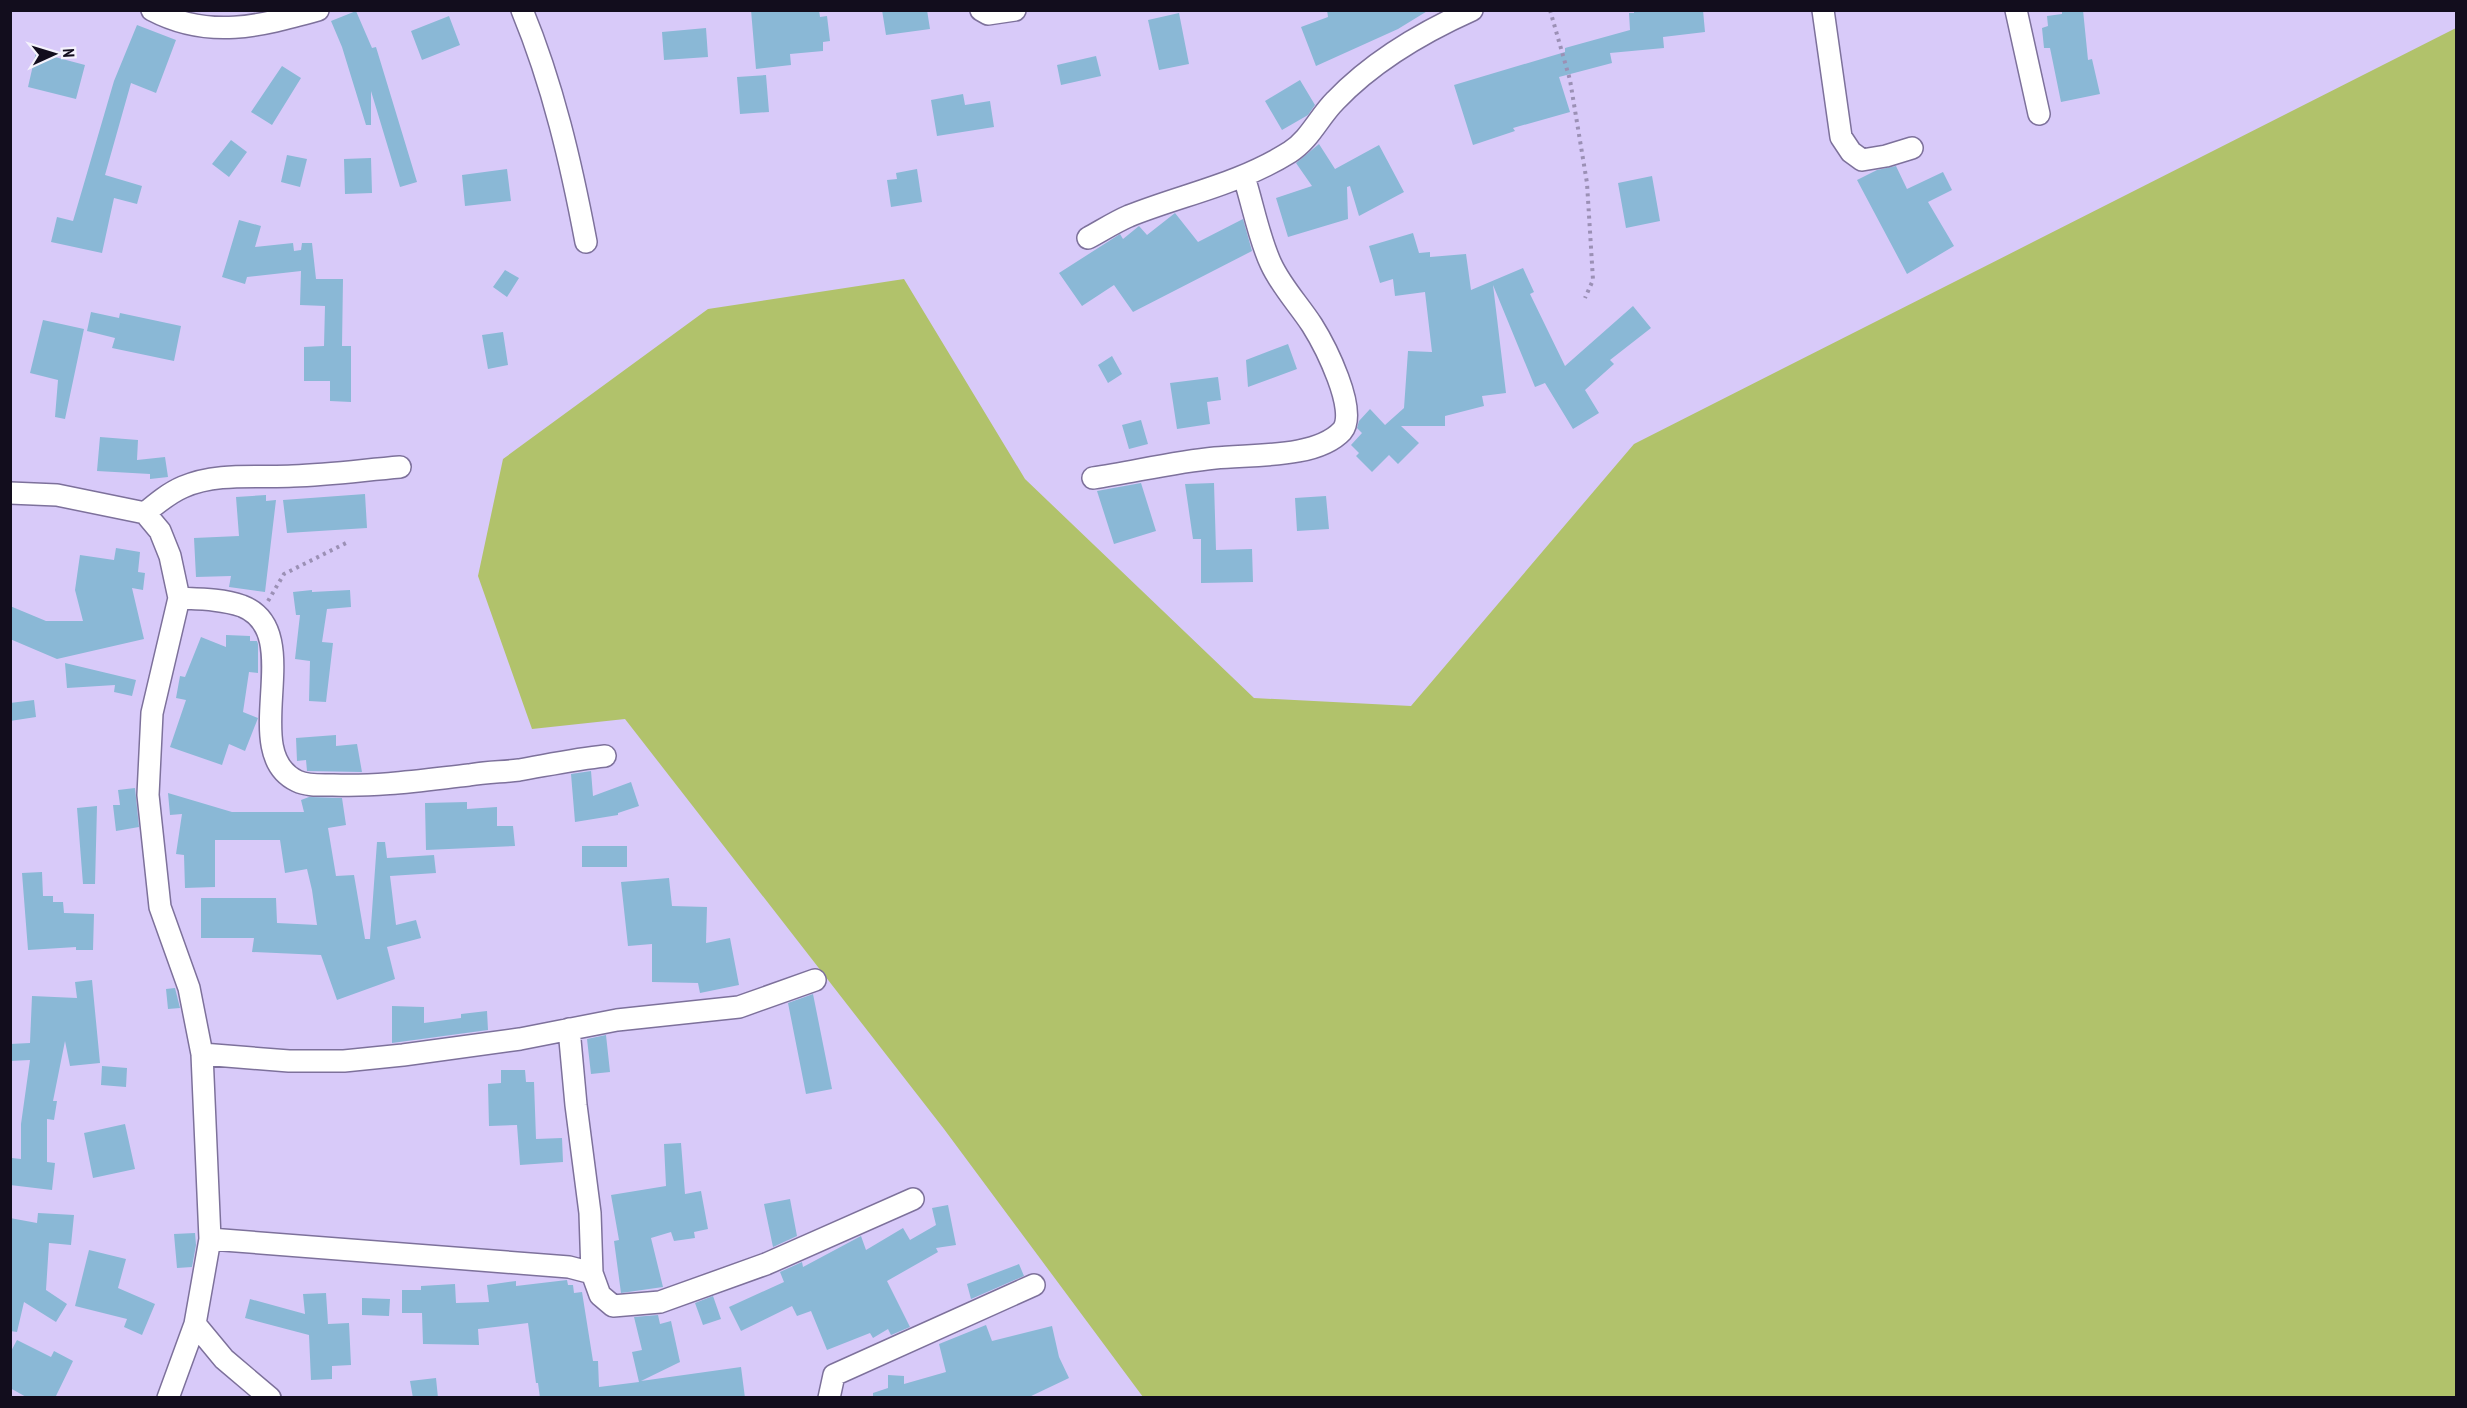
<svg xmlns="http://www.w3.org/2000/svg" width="2467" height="1408" viewBox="0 0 2467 1408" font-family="'PT Sans Narrow',sans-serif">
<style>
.green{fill:#b1c26b}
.building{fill:#8ab8d6}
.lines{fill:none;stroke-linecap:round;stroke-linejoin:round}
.minor-casing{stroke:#7d719b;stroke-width:24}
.path{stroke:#9b90b5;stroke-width:4;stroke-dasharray:3 4.5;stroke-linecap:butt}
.minor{stroke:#fff;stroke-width:21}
</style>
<rect width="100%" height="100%" fill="#d8caf9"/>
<path class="green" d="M2456,28V1397H1143L944,1129L625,719L532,729L478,576L503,459L708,309L904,279L1025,479L1254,698L1411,706L1634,444Z"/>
<path class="building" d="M751,10H819L820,17L827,16L830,41L823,42V51L790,54L791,65L756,69Z
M882,10H927L930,29L886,35Z
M1327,10H1429L1398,29L1316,66L1301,27L1328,17Z
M1634,10H1703L1705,32L1663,37L1664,48L1610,53L1612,63L1559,77L1570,112L1513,128L1515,131L1473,145L1454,85L1565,52V48L1630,30L1629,13H1634Z
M2062,10H2083L2088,60L2092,59L2100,94L2061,102L2050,48H2044L2042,28L2048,26L2047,16L2062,14Z
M356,11L372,48L376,47L417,182L400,187L371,91V125H366L342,47L331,21Z
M1179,13L1189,64L1159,70L1148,20Z
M449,16L460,45L422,60L411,31Z
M137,25L176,40L156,93L131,83L105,175L142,186L137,204L114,198L102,253L51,242L57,217L73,221L114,81Z
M706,28L708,57L664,60L662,32Z
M36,52L85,65L76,99L28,87Z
M1096,56L1101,76L1061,85L1057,65Z
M282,66L301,78L272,125L251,112Z
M766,75L769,112L740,114L737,77Z
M1300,80L1315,105L1308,115L1282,130L1265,101Z
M963,94L965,105L990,101L994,127L937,136L931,100Z
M231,140L247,152L229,177L212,164Z
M1319,144L1335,169L1379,145L1404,192L1359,216L1350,186L1347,187L1348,219L1288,237L1276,198L1312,186L1296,163Z
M287,155L307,159L300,187L281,182Z
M371,158L372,193L345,194L344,159Z
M1896,166L1907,189L1943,172L1952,190L1928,202L1954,246L1907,274L1857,180L1877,170Z
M507,169L511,201L465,206L462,175Z
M917,169L922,202L891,207L887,180L897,179L896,173Z
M1652,176L1660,221L1626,228L1618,183Z
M1175,213L1198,242L1243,219L1252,251L1133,312L1114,285L1082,306L1059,273L1120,234L1123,239L1139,226L1147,235Z
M239,220L261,226L255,247L293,243L294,251L301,250L302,243H312L316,279H343L342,346H351V402L330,401V381H304V347L324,346L325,306L300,305L301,271L247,277L245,284L222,277Z
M1413,233L1419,253L1430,252V257L1466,254L1471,290L1523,268L1534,292L1530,294L1565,366L1633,306L1651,328L1610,360L1614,364L1585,390L1599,413L1573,429L1545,383L1535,387L1493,285L1506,393L1482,396L1484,406L1445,416V426H1401L1419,443L1398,464L1389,455L1372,472L1356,456L1359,453L1351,445L1362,433L1357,428L1359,421L1370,409L1385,425L1404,408L1408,351L1432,352L1425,292L1395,296L1393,279L1380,283L1369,246Z
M505,270L519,278L507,297L493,287Z
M91,312L119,318L120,313L181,326L174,361L112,348L115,338L87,331Z
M43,320L84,329L65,419L55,417L58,380L30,373Z
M503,332L508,365L488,369L482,335Z
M1288,344L1297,369L1248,387L1246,360Z
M1112,356L1122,374L1108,383L1098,365Z
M1218,377L1221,400L1207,402L1210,424L1177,429L1170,383Z
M1141,420L1148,444L1129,449L1122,425Z
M100,437L138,440L137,460L165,457L168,477L150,479V474L97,471Z
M1141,483L1156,531L1114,544L1097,491Z
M1214,483L1216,550L1252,549L1253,582L1201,583V539H1193L1185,484Z
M365,494L367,528L287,533L283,500Z
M266,495V501L276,500L265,592L229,587L231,576L196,577L194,538L239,536L236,497Z
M1326,496L1329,529L1297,531L1295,498Z
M116,548L140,552L138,572L145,573L143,590L132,588L144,639L57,659L10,639V606L46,621H83L75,590L80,555L114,560Z
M312,590V592L350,590L351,607L327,609L322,642L333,643L326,702L309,701L310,661L295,659L300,615H296L293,592Z
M226,635L250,636V641H257L258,644V673L249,672L243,712L258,718L245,751L229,744L222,765L170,747L186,700L176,698L180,676L185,677L201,637L226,647Z
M65,663L136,680L132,696L114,692L115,685L67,688Z
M34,700L36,717L10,721V703Z
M336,735V746L357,744L362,772L307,771L306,760L297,761L296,738Z
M591,771L593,796L631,782L639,806L618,813V815L575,822L571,774Z
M135,788L139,827L116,831L113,805H120L118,790Z
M168,793L232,812H304L301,800L309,797L342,798L346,825L328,828L336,876L354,875L365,939H370L377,842H385L387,858L434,855L436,873L390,876L396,925L416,920L421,938L387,947L395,979L337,1000L321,955L252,952L254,938H201V898H276L277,923L317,925L312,890L307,869L285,873L280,840H215V887L185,888L184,855L176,854L182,814L170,815Z
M467,802V809L497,807V826H513L515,846L426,850L425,803Z
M97,806L95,884H83L77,808Z
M582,846H627V867H582Z
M42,872L43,896H53V902H63L64,913L94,914L93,950H76V947L28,950L22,873Z
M669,878L672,906L707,907L706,943L730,938L739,985L700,993L698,983L652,982V944L628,946L621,882Z
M92,980L100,1063L70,1066L65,1041L53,1101H57L54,1120L47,1119V1162L55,1163L52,1190L10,1185L12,1158L21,1159V1124L30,1060L10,1061V1044L30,1043L32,996L77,998L75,982Z
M175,988L180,1008L168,1009L166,989Z
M813,994L832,1089L806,1094L788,1003Z
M392,1006L424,1007V1023L461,1018V1014L487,1011L488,1030L392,1043Z
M606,1035L610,1072L591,1074L587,1039Z
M102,1066L127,1068L126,1087L101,1085Z
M501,1070H525L526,1082H534L536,1139L562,1138L563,1162L520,1165L517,1125L489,1126L488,1084L501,1083Z
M125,1124L135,1169L93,1178L84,1133Z
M681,1143L685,1194L701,1191L708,1229L694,1232L695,1238L674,1241L671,1232L651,1238L663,1287L621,1293L614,1241L619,1240L611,1195L666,1186L664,1144Z
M790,1199L797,1236L773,1247L764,1204Z
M948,1205L956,1245L936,1248L938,1252L887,1281L910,1327L891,1335L888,1329L873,1338L870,1333L827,1350L811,1311L797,1316L792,1306L741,1331L729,1307L784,1282L780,1272L802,1262L803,1267L861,1236L866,1250L903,1228L910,1240L936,1225L932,1208Z
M38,1213L74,1215L71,1245L49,1243L46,1290L67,1304L56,1322L24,1302L17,1332L10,1331V1218L37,1223Z
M195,1233L196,1245L192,1267L177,1268L174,1234Z
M89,1250L126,1259L118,1288L155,1304L142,1335L124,1327L127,1319L75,1306Z
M1019,1264L1024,1276L971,1299L967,1284Z
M567,1280L568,1285H573L574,1293L582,1292L593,1361H598L599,1387L639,1382L632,1352L642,1350L634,1317L658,1315L660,1324L671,1321L680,1362L641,1381L741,1367L745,1398H540L538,1383H536L528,1323L478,1329L479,1345L423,1344L422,1313H402V1290H421V1286L455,1284L456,1303L489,1302L487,1285L516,1281V1286Z
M326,1293L328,1324L349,1323L351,1365L332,1366V1379L311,1380L309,1335L245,1318L250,1299L305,1314L303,1294Z
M713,1296L721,1319L703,1325L695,1303Z
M362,1298L390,1299L389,1316L362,1315Z
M986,1325L992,1341L1052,1326L1059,1357L1069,1378L1027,1398H873V1393L888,1388V1375L904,1376V1384L946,1372L939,1344Z
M17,1340L51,1357L54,1351L73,1361L55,1398H28L10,1388V1353Z
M436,1378L438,1398H413L410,1381Z"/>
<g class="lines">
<defs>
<path id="minor" d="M152,10C209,40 260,26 318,10
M522,10C553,85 571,163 586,242
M981,10L988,14L1015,10
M1823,10L1841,137L1851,152L1862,160L1886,156L1912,148
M2016,10L2039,114
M1088,238C1101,231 1115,222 1129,216C1184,194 1237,185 1290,152C1310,139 1319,117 1335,101C1373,61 1423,32 1472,10
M1093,478C1133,472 1174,462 1215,458C1250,454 1316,459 1342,431C1359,411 1324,344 1312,325C1299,305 1281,286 1271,264C1259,239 1253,205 1244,177
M10,493L57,495L145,513L160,531L170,556L179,598L152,713L148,795L160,907L189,988L202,1054L210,1239L195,1324L168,1398
M145,513C157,503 169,493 183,487C217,472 257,478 293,476C329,475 364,470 400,467
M179,598C199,599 222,599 242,606C309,632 236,752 297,781C307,786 321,785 333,785C378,787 424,780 469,775C486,772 503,772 519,770C548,765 576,759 605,756
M569,1029L576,1105L590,1213L592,1273L600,1295L613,1306L660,1302L766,1264L913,1199
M202,1054L289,1061H344L403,1055L520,1039L617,1020L739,1007L815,980
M210,1239L569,1267L592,1273
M195,1324L224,1359L270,1398
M829,1398L834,1375L1034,1285"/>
</defs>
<use href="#minor" class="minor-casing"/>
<path class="path" d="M1550,10L1570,80L1587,183L1593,280L1585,298
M268,601L284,574L346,543"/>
<use href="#minor" class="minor"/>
</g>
<rect width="2467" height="1408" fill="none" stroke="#120d1d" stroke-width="24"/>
<g transform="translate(54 54) rotate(86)" stroke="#f4f2fc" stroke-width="4.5" paint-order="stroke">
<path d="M0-4.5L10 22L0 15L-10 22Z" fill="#120d1d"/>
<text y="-9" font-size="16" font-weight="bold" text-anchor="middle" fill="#120d1d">N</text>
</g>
</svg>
